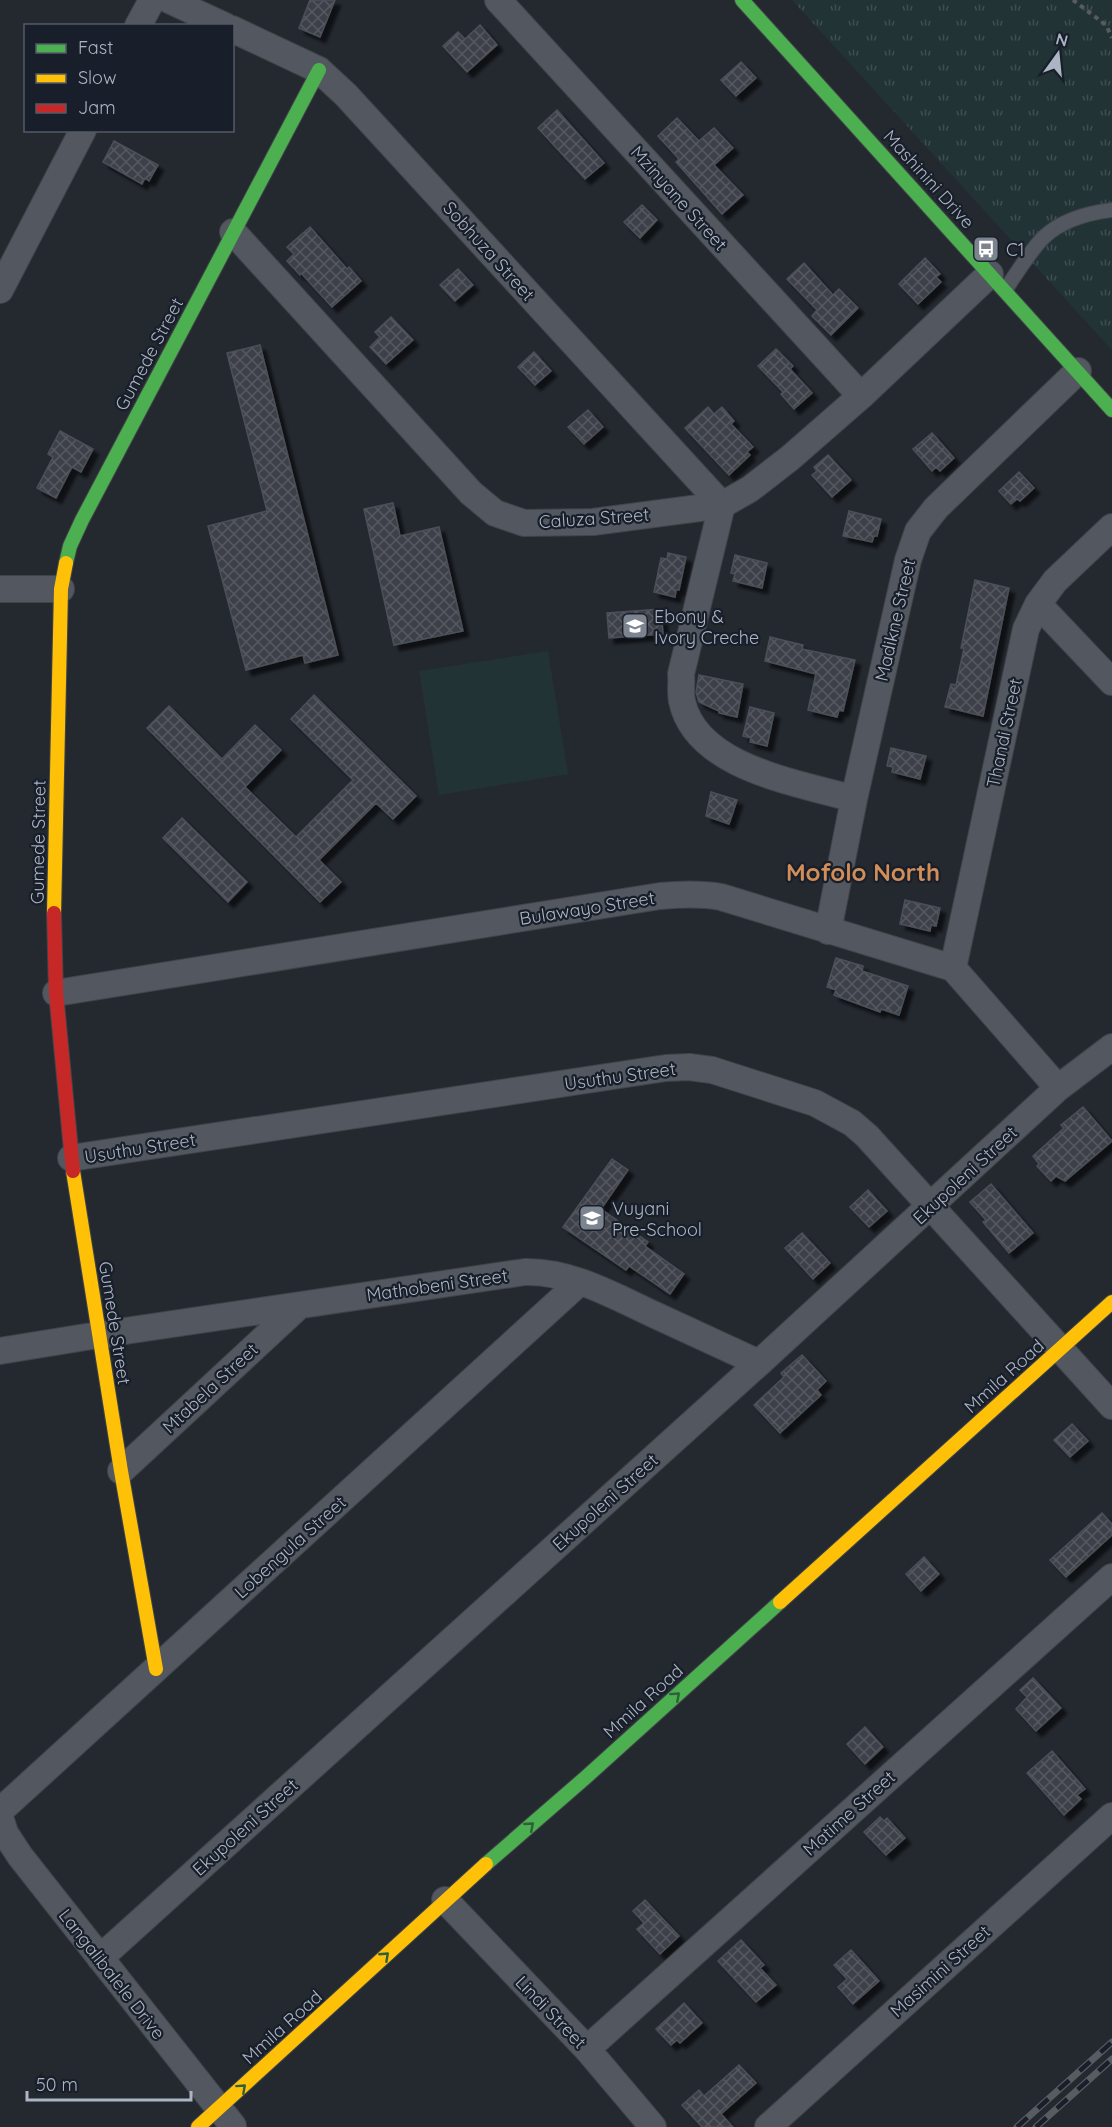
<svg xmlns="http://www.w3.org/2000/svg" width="1112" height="2127" viewBox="0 0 1112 2127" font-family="Quicksand,sans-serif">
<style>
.grass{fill:#213335}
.park{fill:url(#park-tufts)}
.building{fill:url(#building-cross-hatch);stroke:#4b5058;stroke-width:1.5;filter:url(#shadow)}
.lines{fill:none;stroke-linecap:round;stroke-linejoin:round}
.lane-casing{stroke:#404449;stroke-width:16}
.street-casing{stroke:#404449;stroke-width:28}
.fast-casing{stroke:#404449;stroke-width:16}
.slow-casing{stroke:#404449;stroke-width:16}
.jam-casing{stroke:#404449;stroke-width:16}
.path{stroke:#565c62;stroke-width:4;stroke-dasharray:4.5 4.5;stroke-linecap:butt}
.lane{stroke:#53575f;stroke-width:14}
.street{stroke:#53575f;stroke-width:26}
.fast{stroke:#4caf50;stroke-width:14}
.slow{stroke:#ffc107;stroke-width:14}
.jam{stroke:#c62828;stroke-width:14}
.rail-casing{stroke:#575b62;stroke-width:7}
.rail{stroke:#181f2a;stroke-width:4.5;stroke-dasharray:14;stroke-linecap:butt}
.oneway{stroke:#2f603b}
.labels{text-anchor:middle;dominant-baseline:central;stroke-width:4.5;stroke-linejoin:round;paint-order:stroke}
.street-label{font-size:18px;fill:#acb5c3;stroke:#181f2a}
.poi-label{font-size:18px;fill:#acb5c3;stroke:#181f2a;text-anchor:start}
.district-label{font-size:24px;font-weight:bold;fill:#d28e58;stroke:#181f2a}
</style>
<defs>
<pattern id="park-tufts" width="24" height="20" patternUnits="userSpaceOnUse" patternTransform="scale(1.5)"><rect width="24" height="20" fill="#213335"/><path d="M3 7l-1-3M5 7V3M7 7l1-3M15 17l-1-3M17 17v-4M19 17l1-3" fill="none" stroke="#3f4e51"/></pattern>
<pattern id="building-cross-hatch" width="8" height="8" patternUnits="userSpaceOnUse" patternTransform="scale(1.5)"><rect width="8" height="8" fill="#3d4148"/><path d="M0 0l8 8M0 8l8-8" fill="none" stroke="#565a61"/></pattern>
<filter id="shadow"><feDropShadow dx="5.5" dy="5.5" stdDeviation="1.5" flood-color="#0009"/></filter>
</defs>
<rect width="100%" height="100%" fill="#242930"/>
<path class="grass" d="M548,651L568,774L439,795L419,671Z"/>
<path class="park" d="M792,0H1112V350Z"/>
<path class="building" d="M310,0H335L320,37L299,28Z
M480,25L497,45L467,72L443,46L458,32L465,39Z
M741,62L756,78L736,96L721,80Z
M557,110L604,163L585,179L538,128Z
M677,118L699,141L714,128L733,148L714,165L743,195L722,214L676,162L679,159L658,136Z
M114,141L158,165L149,181L145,178L142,184L103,162Z
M642,205L657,220L640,238L624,222Z
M310,227L347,269L349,267L361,281L332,307L301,273L300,275L287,261L294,254L287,247Z
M925,258L940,274L936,277L941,282L918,304L899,284Z
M804,263L833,295L839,289L858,308L831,335L812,316L817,310L787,279Z
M458,269L473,285L455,301L440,285Z
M391,317L413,340L386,364L370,347L380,337L375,332Z
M260,345L338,655L305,663L303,655L246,670L208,526L267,511L227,353Z
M776,349L793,366L790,369L812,393L794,409L781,394L783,392L758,366Z
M534,352L551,371L535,385L518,367Z
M708,407L714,414L722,407L734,421L731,424L753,447L747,452L750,455L729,475L685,428Z
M588,410L603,427L584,444L568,427Z
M60,431L93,449L81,472L72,467L56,498L37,488L53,457L48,454Z
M932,433L954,458L940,471L936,467L932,471L913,449Z
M828,455L851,480L832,497L812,475L817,471L814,467Z
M1019,472L1034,488L1020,501L1017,499L1011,504L999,491Z
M393,503L400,536L439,527L463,631L394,645L364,509Z
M849,511L881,519L877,536H874L872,542L843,536Z
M668,553L686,557L679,590H676L675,597L654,592L661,558L667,559Z
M735,555L767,563L762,588L733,581L735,574L731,573Z
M975,580L1009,588L983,716L945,707L951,684L956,685L964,648H961Z
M661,609L663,634L609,638L607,613Z
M770,637L803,645L802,649L855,660L843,711L839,710L837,717L808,710L816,674L765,661Z
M699,675L743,684L737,717L719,713V711L699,702L696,692Z
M314,695L416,796L393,819L376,803L319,860L341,882L320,902L147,728L169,706L222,759L255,725L281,750L245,787L296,837L353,780L291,719Z
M750,707L774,713L767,746L750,742L751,738L743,736Z
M891,748L926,756L920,779L892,772L893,767L887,766Z
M711,792L737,800L729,824L706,816Z
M182,818L247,882L228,902L163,838Z
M905,900L940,908L936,926L931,925L930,931L900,924Z
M836,958L863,966L862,971L908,986L899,1015L881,1009L880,1012L834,995L836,990L827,987Z
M1083,1107L1112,1141L1065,1181L1056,1176L1051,1181L1037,1166L1039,1164L1033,1156L1064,1128L1061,1125Z
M612,1159L628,1170L601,1209L648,1242L645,1246L684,1274L670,1294L629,1266L626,1270L563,1227Z
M991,1184L1033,1233L1009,1253L983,1222L986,1220L970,1202Z
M868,1190L887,1211L869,1227L850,1207Z
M802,1233L830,1263L813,1279L785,1248Z
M802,1355L826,1381L817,1390L821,1395L780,1433L754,1405L784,1377L781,1373Z
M1072,1424L1088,1441L1070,1457L1054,1440Z
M1102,1513L1112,1524V1535L1066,1577L1050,1560Z
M924,1557L939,1574L921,1591L906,1574Z
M1033,1678L1061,1708L1036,1731L1016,1709L1027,1697L1020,1690Z
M865,1727L883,1747L865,1764L847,1744Z
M1052,1751L1085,1789L1077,1795L1081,1799L1064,1815L1027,1773Z
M880,1817L884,1821L887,1818L905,1838L886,1855L864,1832Z
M645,1900L679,1936L660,1954L637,1929L644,1923L633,1911Z
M741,1940L764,1965L760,1968L776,1985L756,2002L718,1961Z
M851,1950L879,1981L853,2004L838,1987L847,1979L834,1965Z
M684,2003L702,2023L680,2043L677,2040L671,2045L656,2029Z
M739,2065L756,2083L721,2114L733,2127H702L682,2105L699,2090L704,2096Z"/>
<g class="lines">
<defs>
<path id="lane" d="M1005,290C1015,276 1032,248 1044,237C1062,220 1088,213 1112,210"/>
<path id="street" d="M169,0L225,26
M498,0L861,396
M138,26L152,0
M232,29L319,70L346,95L722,505L681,674C682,682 680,693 682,701C696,768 799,783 854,799
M233,232L471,493L495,513L524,523L593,522L722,505L750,489L790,458L861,396L990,274
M0,290L83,130
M0,589H61
M1038,604L1112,682
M828,931L854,799L908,560L918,531L936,508L1078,371
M953,968L1026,629L1038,604L1055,581L1112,527
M56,993L660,896C681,894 700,893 721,897L953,968L1058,1088
M71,1158L666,1068L689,1067L712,1070L815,1103L852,1123L867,1136L1112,1406
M0,1351L98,1335L525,1272C571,1271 614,1296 655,1315C689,1331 724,1347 759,1363
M121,1471L300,1305
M0,1811L580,1282
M0,1817L5,1833L20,1856L233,2126
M445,1900L587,2049L653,2127
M100,1958L759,1363L1058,1088L1112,1047
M587,2049L1112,1577
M768,2127L1112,1816"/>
<path id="fast" d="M742,0L1112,410
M66,563L70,546L82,520L319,70
M486,1864L585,1778L780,1602"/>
<path id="slow" d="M54,913L61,589L66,563
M73,1171L121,1471L156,1669
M780,1602L1112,1302
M198,2127L486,1864"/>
<path id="jam" d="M54,913L56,993L73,1171"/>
</defs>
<use href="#lane" class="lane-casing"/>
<use href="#street" class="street-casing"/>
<use href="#fast" class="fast-casing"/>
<use href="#slow" class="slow-casing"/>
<use href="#jam" class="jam-casing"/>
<path class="path" d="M1073,0L1106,25L1112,38"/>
<use href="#lane" class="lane"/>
<use href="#street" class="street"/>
<use href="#fast" class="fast"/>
<use href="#slow" class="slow"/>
<use href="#jam" class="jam"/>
<defs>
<path id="rail" d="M1017,2127L1112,2042
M1036,2127L1112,2059"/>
</defs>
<use href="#rail" class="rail-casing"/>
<use href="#rail" class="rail"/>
</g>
<defs><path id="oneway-chevron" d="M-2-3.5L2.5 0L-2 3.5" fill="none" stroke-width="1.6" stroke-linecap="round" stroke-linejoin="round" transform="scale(1.5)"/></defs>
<g class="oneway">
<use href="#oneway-chevron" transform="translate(676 1696) rotate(-42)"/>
<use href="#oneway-chevron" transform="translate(530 1826) rotate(-41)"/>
<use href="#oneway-chevron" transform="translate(385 1956) rotate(-43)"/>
<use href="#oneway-chevron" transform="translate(242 2088) rotate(-42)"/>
</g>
<defs>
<symbol id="bus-square" viewBox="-11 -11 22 22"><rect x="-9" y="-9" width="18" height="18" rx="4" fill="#7c8490" stroke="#181f2a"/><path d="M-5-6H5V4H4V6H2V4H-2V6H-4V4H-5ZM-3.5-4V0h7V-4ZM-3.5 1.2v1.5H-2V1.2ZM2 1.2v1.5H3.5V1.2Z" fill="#fff"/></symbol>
<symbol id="school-square" viewBox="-11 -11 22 22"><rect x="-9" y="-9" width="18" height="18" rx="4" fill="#7c8490" stroke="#181f2a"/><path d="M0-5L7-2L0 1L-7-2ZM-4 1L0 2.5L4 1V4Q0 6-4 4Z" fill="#fff"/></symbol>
</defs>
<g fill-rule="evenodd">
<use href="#bus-square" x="971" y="234" width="30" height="30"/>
<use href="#school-square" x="620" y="611" width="30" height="30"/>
<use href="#school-square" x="577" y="1203" width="30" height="30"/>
</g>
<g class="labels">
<g class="street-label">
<text transform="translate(929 179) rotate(48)">Mashinini Drive</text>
<text transform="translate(679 198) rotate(48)">Mzinyane Street</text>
<text transform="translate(489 251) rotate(48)">Sobhuza Street</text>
<text transform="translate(149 354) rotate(-62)">Gumede Street</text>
<text transform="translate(594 518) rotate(-4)">Caluza Street</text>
<text transform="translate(895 620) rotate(-77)">Madikne Street</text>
<text transform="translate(1004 733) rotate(-78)">Thandi Street</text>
<text transform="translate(38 842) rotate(-89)">Gumede Street</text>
<text transform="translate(587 908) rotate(-9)">Bulawayo Street</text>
<text transform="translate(620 1076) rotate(-8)">Usuthu Street</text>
<text transform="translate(140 1148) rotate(-9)">Usuthu Street</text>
<text transform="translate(965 1175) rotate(-43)">Ekupoleni Street</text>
<text transform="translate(437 1285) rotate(-8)">Mathobeni Street</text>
<text transform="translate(115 1323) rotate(81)">Gumede Street</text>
<text transform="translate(1004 1376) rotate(-42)">Mmila Road</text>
<text transform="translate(210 1388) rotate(-43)">Mtabela Street</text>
<text transform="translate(605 1502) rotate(-42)">Ekupoleni Street</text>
<text transform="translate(290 1547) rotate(-42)">Lobengula Street</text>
<text transform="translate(643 1701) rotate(-42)">Mmila Road</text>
<text transform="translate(849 1813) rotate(-42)">Matime Street</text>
<text transform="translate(245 1827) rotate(-42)">Ekupoleni Street</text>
<text transform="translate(940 1971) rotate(-42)">Masimini Street</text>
<text transform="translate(112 1974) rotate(52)">Langalibalele Drive</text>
<text transform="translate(551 2012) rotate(46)">Lindi Street</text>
<text transform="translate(282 2027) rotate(-42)">Mmila Road</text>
</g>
<g class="poi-label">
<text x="1006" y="249">C1</text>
<text x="654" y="616">Ebony &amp;<tspan x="654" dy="21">Ivory Creche</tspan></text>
<text x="612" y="1208">Vuyani<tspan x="612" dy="21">Pre-School</tspan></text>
</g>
<g class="district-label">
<text x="863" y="872">Mofolo North</text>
</g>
</g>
<rect x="24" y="24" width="210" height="108" fill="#181f2a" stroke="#535b67" stroke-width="1.5"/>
<rect x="36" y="44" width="30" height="9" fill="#4caf50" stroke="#535b67" stroke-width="1.5"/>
<text x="78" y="54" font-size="18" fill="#acb5c3">Fast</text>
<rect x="36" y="74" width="30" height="9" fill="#ffc107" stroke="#535b67" stroke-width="1.5"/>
<text x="78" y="84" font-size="18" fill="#acb5c3">Slow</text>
<rect x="36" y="104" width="30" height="9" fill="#c62828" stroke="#535b67" stroke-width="1.5"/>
<text x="78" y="114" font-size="18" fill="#acb5c3">Jam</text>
<g transform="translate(1058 54) rotate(15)" stroke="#181f2a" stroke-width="4.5" paint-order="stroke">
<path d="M0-4.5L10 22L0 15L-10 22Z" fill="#acb5c3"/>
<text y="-9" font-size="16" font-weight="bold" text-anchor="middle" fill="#acb5c3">N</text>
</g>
<path d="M27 2091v9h164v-9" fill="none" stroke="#acb5c3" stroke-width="3"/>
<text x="36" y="2091" font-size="18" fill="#acb5c3" stroke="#181f2a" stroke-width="4.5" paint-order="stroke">50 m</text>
</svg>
